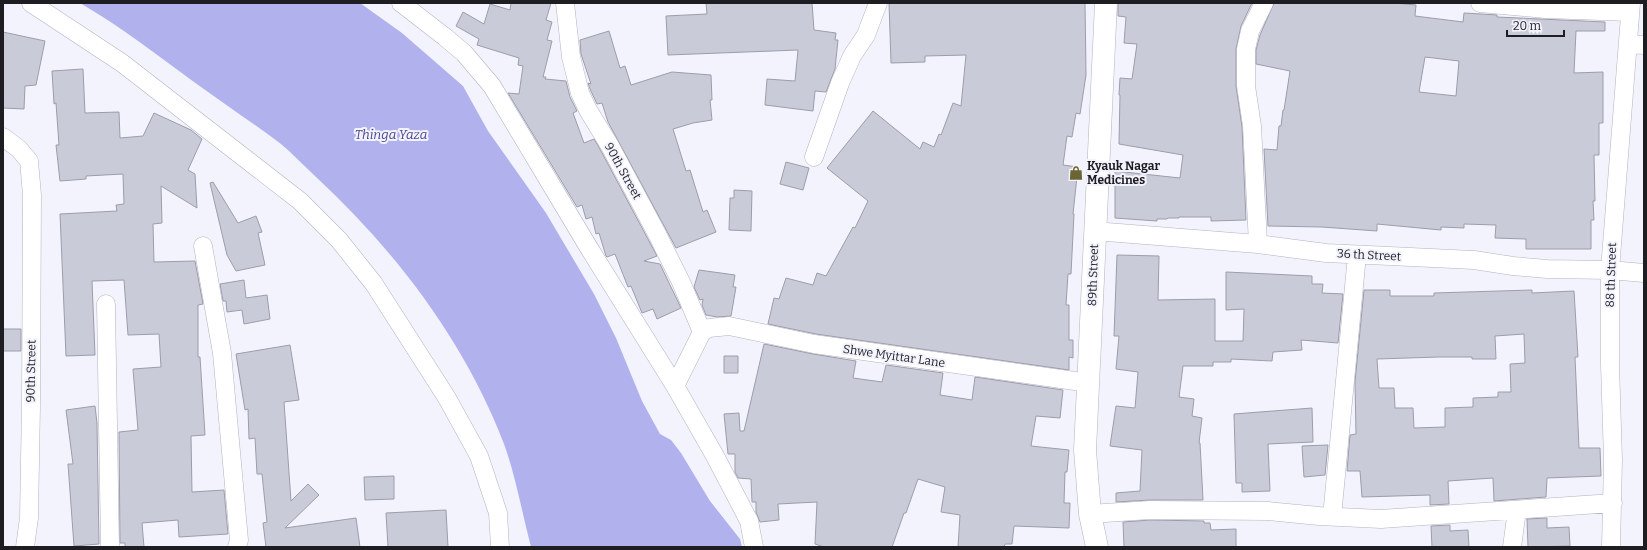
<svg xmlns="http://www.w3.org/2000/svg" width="1647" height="550" viewBox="0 0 1647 550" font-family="Bitter,serif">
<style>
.water{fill:#b1b1ed}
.building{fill:#cacbd9;stroke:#9d9daa;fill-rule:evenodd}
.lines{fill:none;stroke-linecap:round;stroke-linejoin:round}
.street-casing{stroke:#b2b3c0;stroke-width:19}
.secondary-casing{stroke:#b2b3c0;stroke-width:23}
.street{stroke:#fff;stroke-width:18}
.secondary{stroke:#fff;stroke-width:22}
.labels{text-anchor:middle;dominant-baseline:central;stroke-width:4;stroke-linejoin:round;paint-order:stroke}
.poi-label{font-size:12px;font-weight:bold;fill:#1d1d22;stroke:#f3f3fe;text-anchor:start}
.street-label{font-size:12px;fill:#1d1d22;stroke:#f3f3fe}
.water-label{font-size:13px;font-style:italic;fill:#4a458c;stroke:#f3f3fe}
</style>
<rect width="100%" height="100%" fill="#f3f3fe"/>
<path class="water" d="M80,3H360L402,33L463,86L488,131L546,213L594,294L616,338L642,401L660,434L671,440L681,453L710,501L740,539L742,547H531C522,513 516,477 504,444C465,342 396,251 316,177C304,166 293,154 281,144C253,123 223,103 194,82C157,55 120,26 80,3Z"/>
<path class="building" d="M511,3H551L546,20L552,22L547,40L552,41L543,77H546L545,79L566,81L570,97L577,111L573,113L584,143L594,139L601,151L657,256L644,261L660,264L681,308L657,319L653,309L642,313L631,286L628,287L615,254L607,257L606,256L599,233L596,234L592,217L586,219L582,205L577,207L508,93L519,94L523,66L518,65L519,58L477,45L479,39L456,26L463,12L484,24L490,4L510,10Z
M706,3H812L814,30L836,33L835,40H838L835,69L826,92L815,91L813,111L765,105L767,79L795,81L798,50L668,55L666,16L707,14Z
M889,3H1085L1086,75L1080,114L1076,113L1072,137L1067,136L1063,165L1078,167L1073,214H1074L1071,274H1068L1066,305H1069V340H1073V358L1069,357V370L816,334L768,324L774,298L779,299L786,278L813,285L817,273L826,276L853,227L855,228L868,201L827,168L873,111L920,149L923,142L934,147L939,134L941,135L953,103L961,106L966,55L925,56V62L891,63Z
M1118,3H1252L1241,26L1236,49V86L1242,127L1246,220L1211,221V217H1179V218H1168L1167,219H1157V221L1115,218V171L1180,178L1183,155L1119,144L1120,95H1119L1120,78L1132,79L1137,44L1124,43L1126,17L1118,16Z
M1274,3H1394L1416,5L1415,16L1463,22L1464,13L1497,15V17L1605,22V31H1576L1574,73L1603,72V123H1599V155H1594L1595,201H1593L1594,220H1591V249H1526V239L1495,238L1496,225L1464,224V228L1441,227V230L1377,224V231L1322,227L1268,226L1264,149L1277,150L1279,126H1281L1283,110H1284L1290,71L1256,64V50L1260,35ZM1425,57L1459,61L1456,96L1419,92Z
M609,31L620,68L625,66L631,85L672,72L711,75L712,100H710L712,120L693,123L673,129L686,171L690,170L703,212L707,210L716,232L676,248L608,122L602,103L597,104L590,89L588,83L591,84L581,54L580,40Z
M3,32L45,41L36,85L25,86L24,109L3,108Z
M83,69L85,113L119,112L120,138L143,136L154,113L191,130L202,139L188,170L195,174L197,208L161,186L162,223L153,224L154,262L195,261L203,304L198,305V357H200L205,435L191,436L192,492L224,490L228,534L179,537L178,520L142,523L144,547H125V543H120L119,432L138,430L133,369L161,367L159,334L128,335L124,280L92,281L95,355L66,356L60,214L117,211L116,205L124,204L123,174L86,176V179L60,181L56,145H59L56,103L54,104L52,71Z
M786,162L809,168L803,190L780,184Z
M213,182L238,223L256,216L262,232L258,233L265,265L236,271L227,255L210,183Z
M734,190L752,191L751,231L729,230L730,198H734Z
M1117,255L1159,256L1158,300L1215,299V341H1243L1244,309L1226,310V272L1312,276V284H1323L1322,293L1343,294L1338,343L1301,340L1302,350L1273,352L1272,361L1231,359V362H1213V366H1183L1179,397L1194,399L1192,416L1202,418L1199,443H1200L1203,500H1150L1116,502V493L1140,491L1142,450L1110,446L1116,406L1135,408L1138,372L1116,369L1119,336H1114Z
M699,270L735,275L733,287H736L731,316L717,317L706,315L702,305L703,299L700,300L694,287Z
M244,280L246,298L267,295L270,319L244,324L242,310L227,312L226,301H223L220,284Z
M1364,290H1390V296H1434V293L1532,290V293L1574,291L1578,357H1575L1579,448H1600L1601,476L1547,478L1546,497L1494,501L1493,478L1448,481L1449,504L1430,505V495L1362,497L1360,471H1347L1350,435L1356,434L1355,382ZM1524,334L1525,363L1510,364L1511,392H1498V397L1473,398V407L1445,408V427L1414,428L1413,408H1395L1394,388H1379L1377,359L1439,357H1472V359H1496L1495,336Z
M3,329H21V351H3Z
M764,344L813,354L856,361L853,378L882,382L886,365L943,373L940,395L972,400L975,377L1063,390L1060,418L1036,416L1031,446L1069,450L1067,472H1065L1064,503H1070L1069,528L1014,526L1012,544H1005L1004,547H958L960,515L941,512L945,487L918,479L906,513H904L892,547H824L815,544L817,502L778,504L779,520L760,522L756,512V502H752L751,479L738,478L735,472V454H728L724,414L739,413L740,431H744Z
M290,345L299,400L284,402L291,501L308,484L319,495L285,528L356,518L360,547H266L263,523L267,522L262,474H257L255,438L249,439L248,409L245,410L236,354Z
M724,356H738V373H724Z
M95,406L97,423L99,544L74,546L68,464H73L66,410Z
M1312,408L1313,442L1268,444L1270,491L1242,492V483H1236L1234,414Z
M1328,445L1325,475L1304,477L1302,446Z
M394,476V499L365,500L364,477Z
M446,510L448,547H388L386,513Z
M1547,518V528L1569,527L1570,546L1528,547L1527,519Z
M1150,520L1204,521V523H1210L1211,530L1236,529V547H1124L1123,522Z
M1450,525V531L1468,530L1469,547H1432L1431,526Z"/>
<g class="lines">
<defs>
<path id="street" d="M31,3L122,63L300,201L339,240L374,284L447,398L479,456L498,513L500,547
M401,3L445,37L464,53L492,86L589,248L675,386L715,456L749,521L754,547
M565,3L571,57L580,93L588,110L610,146L656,232L681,282L702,332
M1480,3L1545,9L1630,12
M1628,44L1644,45
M3,137L19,149L29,161L32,195L31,405L29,518L25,547
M814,157L840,83L852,56L866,35L878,3
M1094,231L1258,244L1326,253L1474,260L1513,266L1547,269L1610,270L1644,273
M1258,244L1252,126L1246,86V49L1250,31L1264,3
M203,246L222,353L239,540L237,547
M106,304L110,547
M702,332L709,328L729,326L814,344L1089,383
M675,386L702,332
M1090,514L1150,510L1268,511L1319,516L1381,519L1613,503
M1332,517L1357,255
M1512,547L1517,510
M1611,547L1613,460L1610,364V270L1631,3"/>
<path id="secondary" d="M1097,547L1090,514L1085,450L1106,3"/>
</defs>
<use href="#street" class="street-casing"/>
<use href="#secondary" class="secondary-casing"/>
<use href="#street" class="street"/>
<use href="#secondary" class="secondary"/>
</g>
<defs>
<symbol id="shop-bare" viewBox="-9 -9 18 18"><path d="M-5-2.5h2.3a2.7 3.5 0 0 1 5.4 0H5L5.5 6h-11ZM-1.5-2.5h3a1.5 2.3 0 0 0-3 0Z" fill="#6a6532" stroke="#f3f3fe" stroke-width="2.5" paint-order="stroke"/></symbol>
</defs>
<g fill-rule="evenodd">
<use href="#shop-bare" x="1066" y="163" width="20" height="20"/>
</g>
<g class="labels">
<g class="poi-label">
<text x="1087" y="166">Kyauk Nagar<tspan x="1087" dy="14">Medicines</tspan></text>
</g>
<g class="street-label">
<text transform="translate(623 171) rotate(61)">90th Street</text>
<text transform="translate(1369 255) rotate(3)">36 th Street</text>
<text transform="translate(1093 275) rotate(-88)">89th Street</text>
<text transform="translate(1611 275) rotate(-88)">88 th Street</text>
<text transform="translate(894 356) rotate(8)">Shwe Myittar Lane</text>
<text transform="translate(31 371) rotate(-89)">90th Street</text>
</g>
<g class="water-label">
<text x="391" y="134">Thinga Yaza</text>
</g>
</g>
<rect width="1647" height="550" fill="none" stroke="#1d1d22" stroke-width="8"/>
<path d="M1507 30v6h57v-6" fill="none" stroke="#1d1d22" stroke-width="2"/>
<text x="1513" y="30" font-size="12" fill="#1d1d22" stroke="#f3f3fe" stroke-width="3" paint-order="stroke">20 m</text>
</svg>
